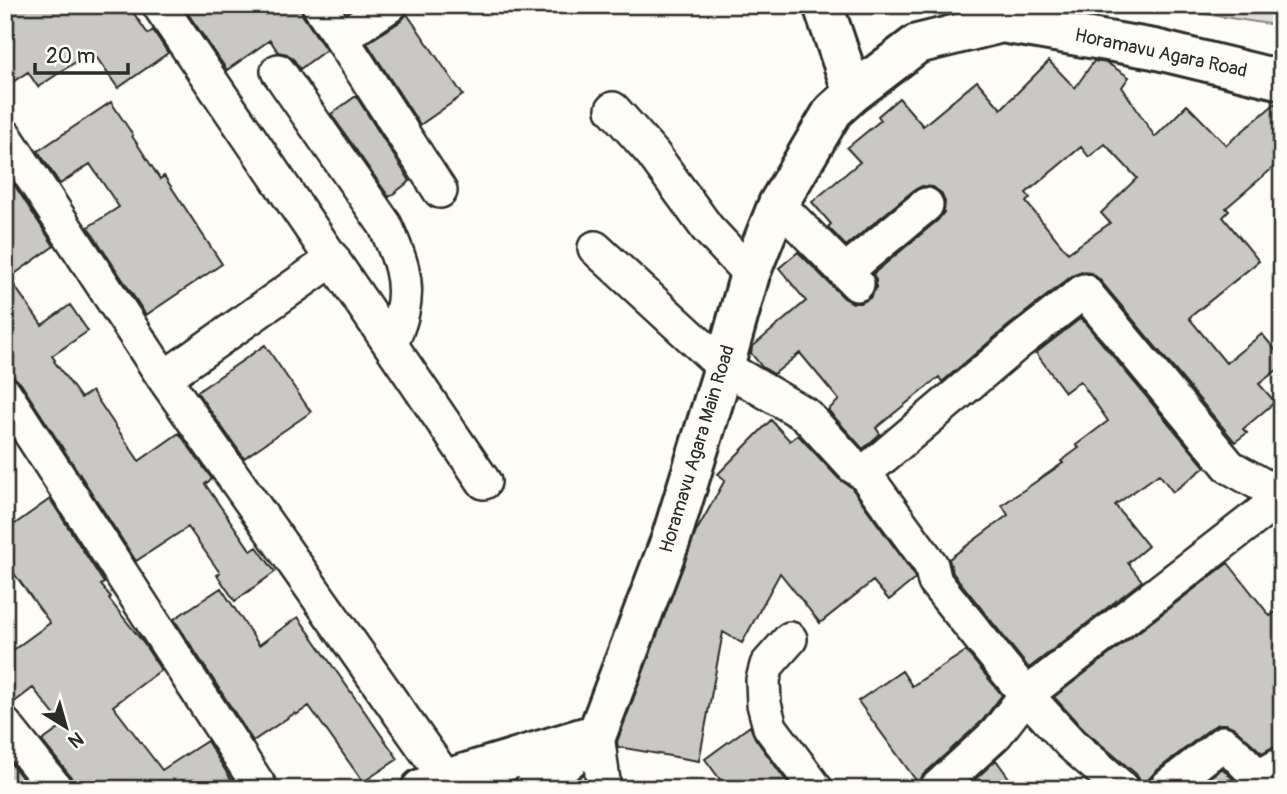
<svg xmlns="http://www.w3.org/2000/svg" width="1287" height="794" viewBox="0 0 1287 794" font-family="Pangolin,sans-serif">
<style>
.green{fill:#dfdeda;stroke:#858482;stroke-width:2}
.building{fill:#c9c8c4;stroke:#2b2b2b;stroke-width:2;fill-rule:evenodd}
.lines{fill:none;stroke-linecap:round;stroke-linejoin:round}
.street-casing{stroke:#2b2b2b;stroke-width:38}
.secondary-casing{stroke:#2b2b2b;stroke-width:44}
.street{stroke:#fdfcf7;stroke-width:33}
.secondary{stroke:#fdfcf7;stroke-width:38}
.labels{text-anchor:middle;dominant-baseline:central;stroke-width:5;stroke-linejoin:round;paint-order:stroke}
.street-label{font-size:19px;fill:#2b2b2b;stroke:#fdfcf7}
</style>
<rect width="100%" height="100%" fill="#fdfcf7"/>
<filter id="ink" filterUnits="userSpaceOnUse"><feTurbulence type="fractalNoise" baseFrequency=".0143" numOctaves="2"/><feDisplacementMap in="SourceGraphic" scale="14" xChannelSelector="R" yChannelSelector="G"/><feConvolveMatrix kernelMatrix="1 2 1 2 8 2 1 2 1" color-interpolation-filters="sRGB"/></filter>
<g filter="url(#ink)">
<path class="green" d="M1147,5H1282V26Z"/>
<path class="building" d="M5,5H128L148,34L153,30L168,53L118,88L92,51L38,87L28,72L5,87Z
M188,5H300L303,16L326,50L300,69L294,60L287,54L278,52L270,40L227,70L184,8Z
M407,14L463,95L420,125L367,43L401,21Z
M1049,61L1075,88L1094,61L1107,63L1129,77L1122,87L1155,137L1187,105L1226,145L1278,101H1282V160L1226,208L1229,211L1223,217L1259,261L1189,318L1226,363L1262,334L1282,358V366L1259,384L1275,402L1243,429L1247,433L1235,442L1099,279L1091,273L1082,272L1072,276L1008,326L942,382L939,377L876,428L880,434L863,449L828,410L839,400L800,353L774,374L762,367L751,353L752,347L806,301L779,268L798,252L844,298L853,303H861L870,298L876,288V280L873,274L938,220L944,212L945,202L941,193L933,187L922,186L914,190L846,246L828,227L831,224L812,202L860,162L847,148L881,120L878,116L899,98L923,126L977,81L1001,109ZM1105,144L1137,178L1101,213L1110,223L1068,253L1026,202L1030,198L1026,193L1081,147L1089,157Z
M356,96L410,181L389,197L331,114Z
M111,102L133,135L132,136L160,179L164,176L222,264L146,315L88,227L119,207L90,164L60,184L38,151Z
M6,172L54,246L9,278L42,325L70,305L88,331L52,356L55,360L54,361L81,398L92,391L139,461L179,433L212,479L205,484L251,551L257,547L275,572L235,601L217,575L220,573L188,527L136,561L21,384L14,377L5,375Z
M1081,318L1205,467L1173,492L1159,474L1115,505L1148,546L1128,563L1142,581L1029,668L953,573L949,559L1008,515L1002,505L1063,463L1061,461L1079,448L1076,445L1108,421L1080,381L1065,392L1036,353Z
M265,345L311,412L244,458L197,392Z
M771,420L790,441L798,435L839,479L851,487L913,573L915,579L889,600L873,581L820,623L780,573L742,643L723,632L699,761L618,747L617,742L696,532L725,480L718,474Z
M50,499L104,583L101,585L111,597L109,599L142,641L161,670L113,706L162,770L207,741L237,789H75L71,777L42,741L63,726L33,688L8,707L5,706V656L50,623L5,561V531Z
M1228,563L1270,616L1282,607V745L1273,747L1262,753L1235,728L1226,724H1218L1211,728L1155,772L1149,779L1148,789H1142L1141,782L1136,774L1084,730L1054,697Z
M221,588L259,645L298,617L398,759L363,782L309,706L296,715L295,713L253,741L174,619Z
M966,651L1002,695L982,721L923,775L918,783L858,701L902,671L912,686Z
M750,726L755,738L792,789H727L705,759Z
M5,756L31,789H5Z
M996,760L1017,789H965Z
M1222,768L1243,789H1196Z"/>
<g class="lines">
<defs>
<path id="street" d="M159,5L484,482
M319,5L341,38L390,5
M341,38L440,191
M278,71L385,225C398,254 410,280 402,312C400,323 395,334 391,344
M613,109L653,154L707,228L750,274
M5,136L164,378L446,779
M778,204L857,284
M595,248L724,367L806,415L853,466L864,473L931,565L935,582L1026,695L1071,744L1123,789
M846,271L926,205
M164,378L333,259
M5,394L261,789
M864,473L1020,341L1084,291L1230,467L1282,496
M790,639L767,665L763,680L764,704L770,727L816,789
M5,725L56,789
M597,734L604,789
M1167,787L1223,743C1236,752 1246,766 1259,777L1282,764
M936,789L996,734L1026,695L1282,497"/>
<path id="secondary" d="M823,5L853,93
M421,789L446,779L585,737
M534,789L597,734L671,539L724,367L750,274L778,204L833,111L853,93L917,44L1002,23L1154,49L1282,80"/>
</defs>
<use href="#street" class="street-casing"/>
<use href="#secondary" class="secondary-casing"/>
<use href="#street" class="street"/>
<use href="#secondary" class="secondary"/>
</g>
</g>
<g class="labels">
<g class="street-label">
<text transform="translate(1161 53) rotate(12)">Horamavu Agara Road</text>
<text transform="translate(697 449) rotate(-73)">Horamavu Agara Main Road</text>
</g>
</g>
<rect width="1287" height="794" fill="none" stroke="#fdfcf7" stroke-width="28"/>
<rect x="14" y="14" width="1259" height="766" fill="none" stroke="#2b2b2b" stroke-width="2.5" filter="url(#ink)"/>
<g transform="translate(66 727) rotate(143)" stroke="#fdfcf7" stroke-width="5" paint-order="stroke">
<path d="M0-5L12 26L0 18L-12 26Z" fill="#2b2b2b"/>
<text y="-10" font-size="19" font-weight="bold" text-anchor="middle" fill="#2b2b2b">N</text>
</g>
<path d="M35 63v10h93v-10" fill="none" stroke="#2b2b2b" stroke-width="3.5"/>
<text x="46" y="63" font-size="21" fill="#2b2b2b" stroke="#fdfcf7" stroke-width="5" paint-order="stroke">20 m</text>
</svg>
